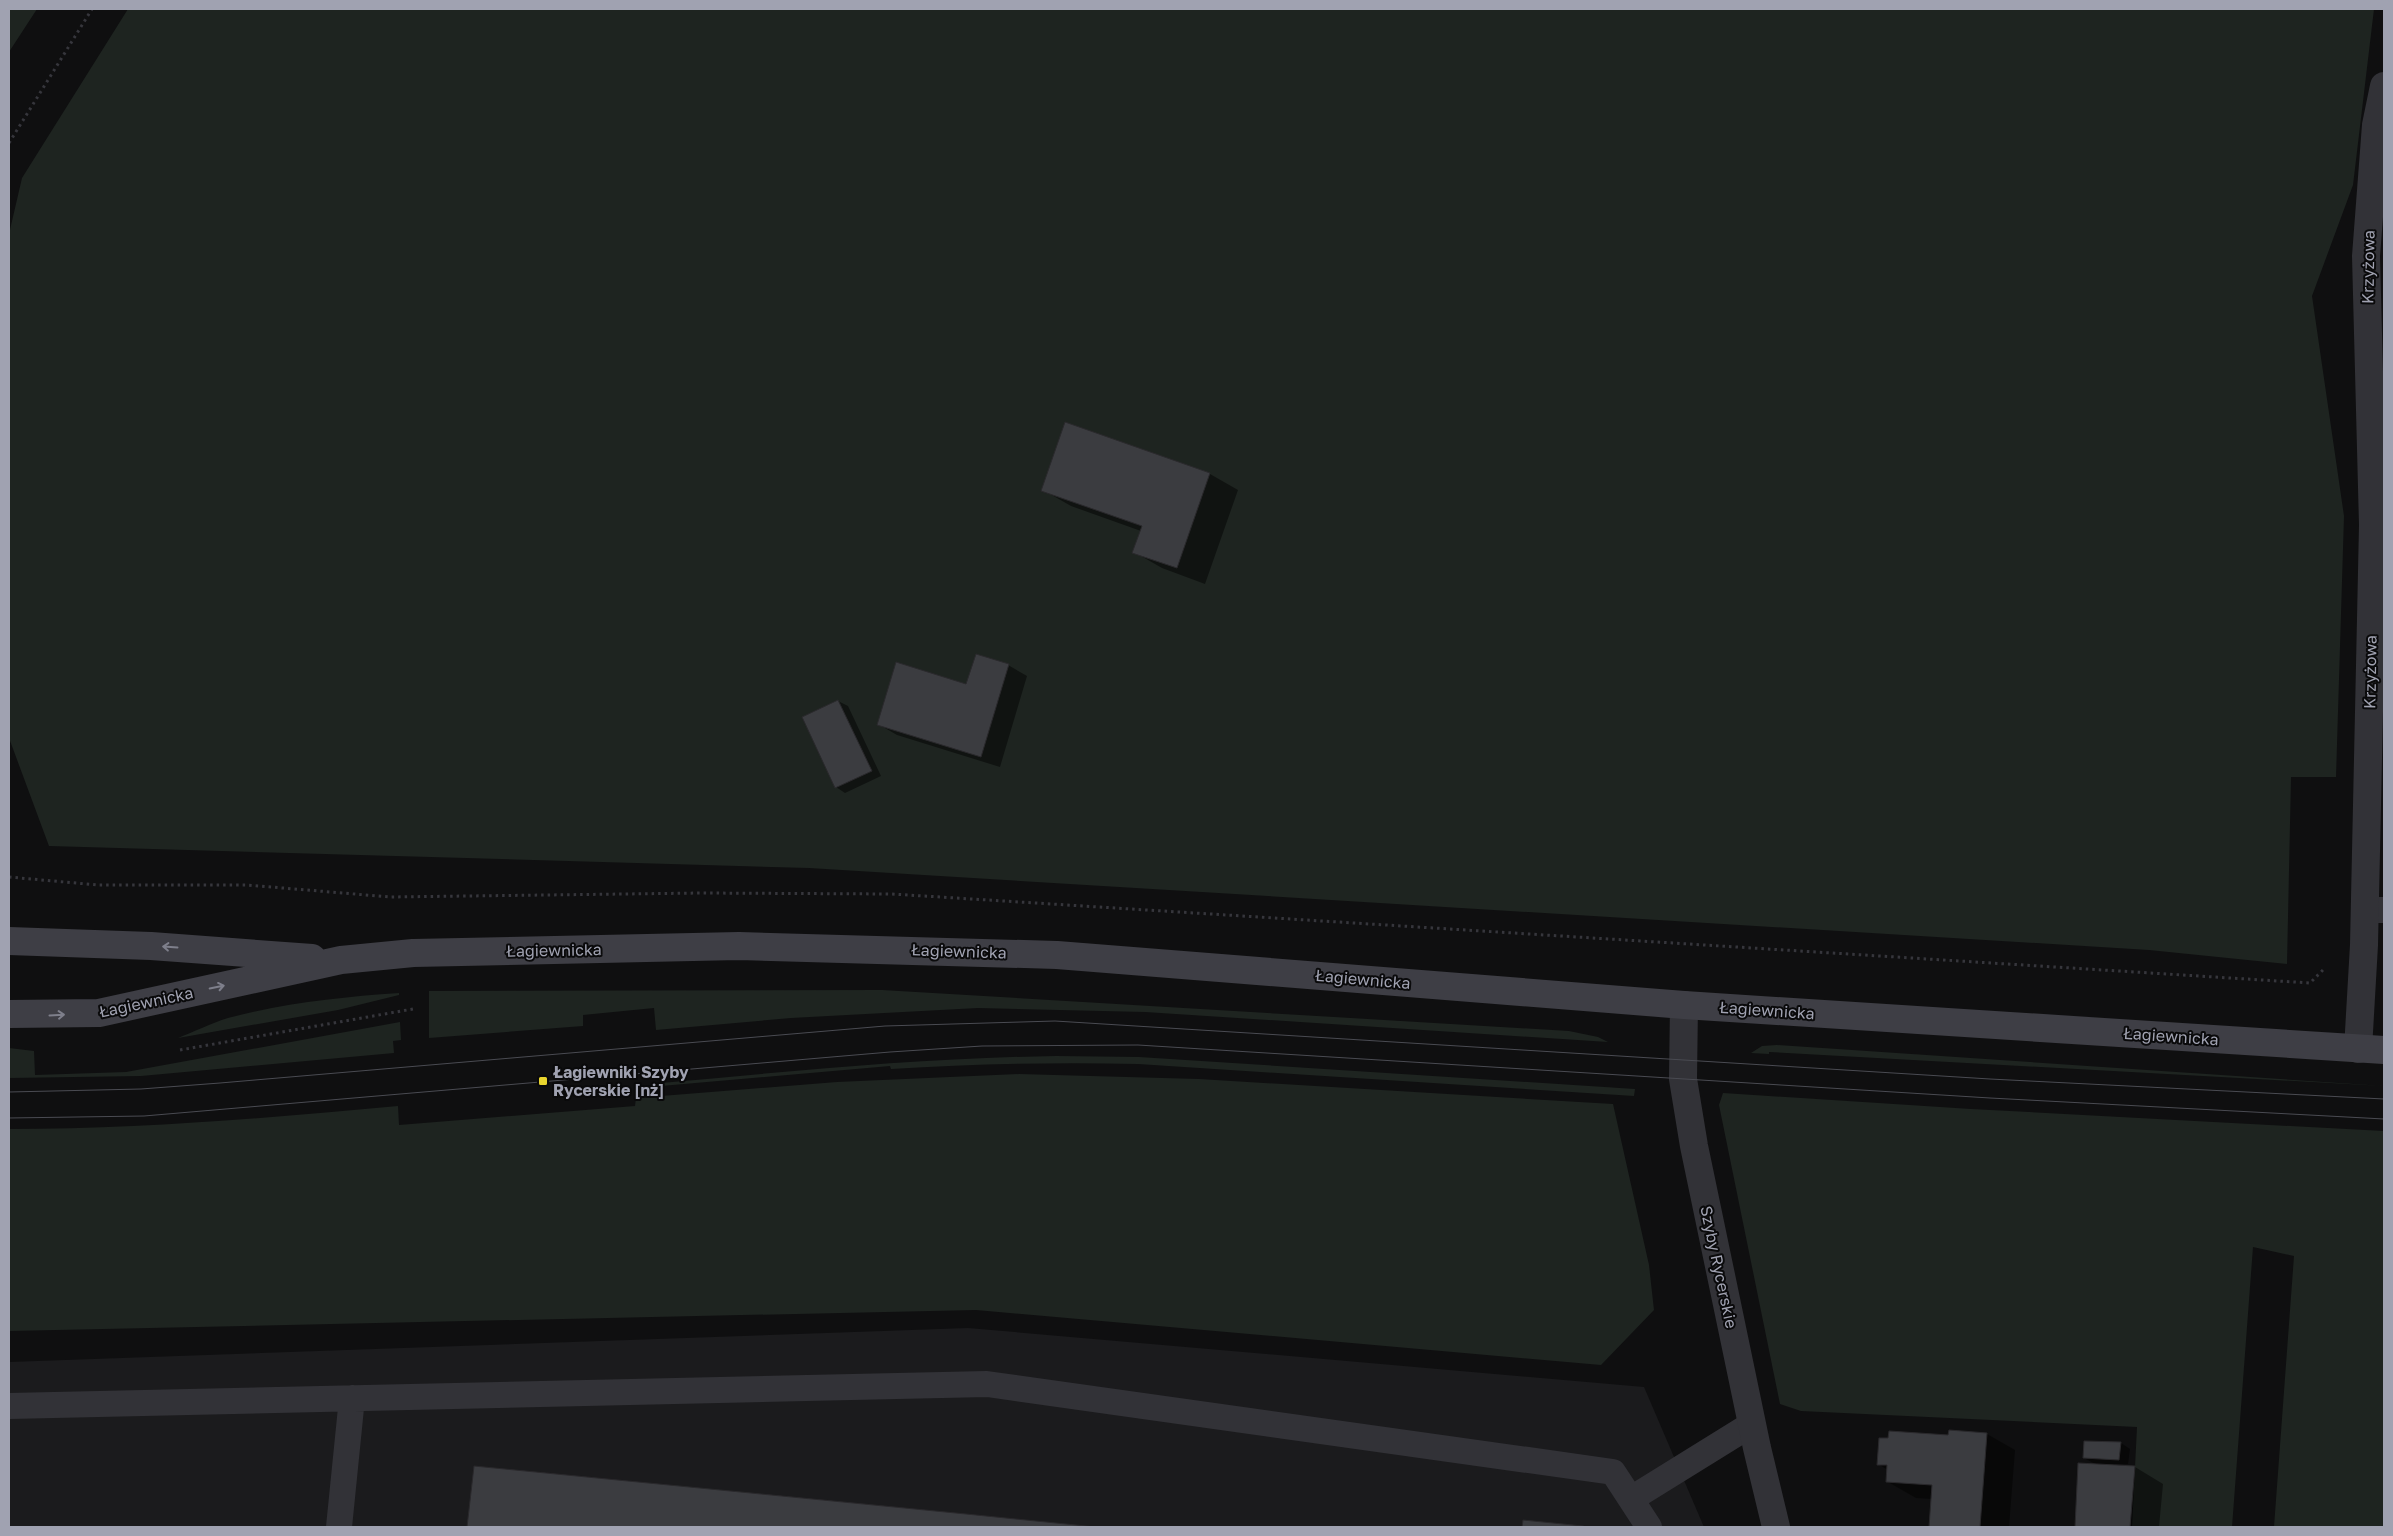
<svg xmlns="http://www.w3.org/2000/svg" width="2393" height="1536" viewBox="0 0 2393 1536" font-family="'Golos Text',sans-serif">
<style>
.built{fill:#1b1b1d}
.green{fill:#1e2420}
.shadow{fill:#0007}
.building{fill:#3b3c40;stroke:#2a292c}
.lines{fill:none;stroke-linecap:round;stroke-linejoin:round}
.path{stroke:#36363c;stroke-width:3;stroke-dasharray:2.5 4;stroke-linecap:butt}
.service{stroke:#323237;stroke-width:26}
.minor{stroke:#323237;stroke-width:28}
.secondary{stroke:#3e3e45;stroke-width:28}
.tram{stroke:#4a4b52;stroke-width:1}
.oneway{stroke:#7e7f8b}
.poi-dot{fill:#e9d52e;stroke:#0a0a0b;stroke-width:2}
.labels{text-anchor:middle;dominant-baseline:central;stroke-width:4;stroke-linejoin:round;paint-order:stroke}
.street-label{font-size:16px;fill:#a0a2b1;stroke:#0a0a0b}
.poi-label{font-size:16px;font-weight:bold;fill:#a0a2b1;stroke:#0a0a0b;text-anchor:start}
</style>
<rect width="100%" height="100%" fill="#0f0f10"/>
<path class="built" d="M968,1328L1644,1387L1704,1527H9V1362Z"/>
<path class="green" d="M9,9H37L9,52Z
M128,9H2374L2353,185L2312,296L2344,516L2336,777H2291L2287,964L2149,950L809,868L49,846L9,738V234L22,178Z
M882,990L1569,1031L1598,1037L1608,1042L1145,1012L978,1008L791,1018L656,1030L654,1008L583,1015V1026L429,1038V991Z
M399,993V995L338,1010L178,1038C194,1032 211,1023 228,1018C284,1003 341,997 399,993Z
M400,1022L401,1040L393,1041L394,1053L141,1076L9,1078V1048L34,1051L35,1075L126,1072Z
M1777,1045L2384,1086L1769,1052V1054L1751,1053L1762,1046Z
M1056,1056L1139,1057L1635,1089L1634,1096L1138,1064C1055,1062 973,1064 891,1069L890,1066L661,1086V1083C793,1071 924,1058 1056,1056Z
M1019,1074L1199,1079L1613,1104L1649,1265L1654,1310L1601,1365L976,1310L9,1331V1129C139,1129 268,1118 398,1106L399,1125L635,1106L636,1098L837,1082Z
M1723,1093L1971,1109L2384,1131V1527H2274L2294,1256L2253,1247L2232,1527H2132L2137,1427L1801,1411L1780,1404L1719,1105Z"/>
<path class="shadow" d="M1066,424L1210,474L1238,490L1205,584L1162,568L1134,552L1141,531L1071,506L1043,490Z
M1008,665L1027,676L1000,767L897,735L878,724Z
M838,701L848,706L881,776L845,793L836,787Z
M1987,1434L2015,1450L2009,1527H1930L1932,1499L1916,1498L1888,1482V1470L1878,1464L1949,1436Z
M2085,1442L2121,1443L2130,1449L2128,1464H2115V1466L2135,1467L2163,1484L2159,1527H2076L2079,1464L2097,1465L2084,1458Z
M475,1467L1080,1527H469Z
M1524,1521L1583,1527H1523Z"/>
<path class="building" d="M1065,422L1210,473L1177,568L1132,553L1142,526L1041,491Z
M976,654L1009,664L981,757L877,725L896,662L966,684Z
M838,700L872,771L835,788L802,717Z
M1949,1430L1987,1433L1980,1527H1929L1932,1485L1886,1482L1887,1465H1877L1879,1438H1888L1889,1431L1948,1435Z
M2084,1441L2121,1442L2119,1460L2083,1458Z
M2078,1463L2135,1466L2130,1527H2075Z
M474,1466L966,1514L1096,1527H467Z
M1523,1520L1583,1526L1586,1527H1522Z"/>
<g class="lines">
<path class="path" d="M9,143L92,9
M9,877L98,885H247L390,897L701,893L892,894L2310,983L2323,970
M180,1050L413,1009
M635,1094L649,1092"/>
<path class="service" d="M2364,910H2384
M9,1406L987,1384L1613,1472L1649,1527
M1631,1499L1752,1424
M339,1527L352,1398"/>
<path class="minor" d="M1684,1005L1683,1079L1694,1146L1757,1448L1776,1527
M2358,1049L2364,945L2373,525L2366,256L2376,125L2384,86"/>
<path class="secondary" d="M9,941L151,946L312,958
M9,1014L99,1013L341,960L413,953L739,946L1057,955L1684,1005L2384,1050"/>
<path class="tram" d="M9,1092L141,1089L220,1083L885,1026L1055,1021L1990,1079L2384,1099
M9,1118L144,1116L890,1052L982,1046L1138,1045L1990,1098L2384,1119"/>
</g>
<defs><path id="oneway-shaft" d="M-6 0H5M1.5-3L5.5 0L1.5 3" fill="none" stroke-width="1.6" stroke-linecap="round" stroke-linejoin="round" transform="scale(1.25)"/></defs>
<g class="oneway">
<use href="#oneway-shaft" transform="translate(170 947) rotate(-176)"/>
<use href="#oneway-shaft" transform="translate(217 987) rotate(-12)"/>
<use href="#oneway-shaft" transform="translate(57 1015) rotate(-3)"/>
</g>
<rect class="poi-dot" x="538" y="1076" width="10" height="10" rx="2.5"/>
<g class="labels">
<g class="street-label">
<text transform="translate(2368 267) rotate(-89)">Krzyżowa</text>
<text transform="translate(2370 672) rotate(-89)">Krzyżowa</text>
<text transform="translate(554 950) rotate(-1)">Łagiewnicka</text>
<text transform="translate(959 951) rotate(2)">Łagiewnicka</text>
<text transform="translate(1363 979) rotate(5)">Łagiewnicka</text>
<text transform="translate(146 1002) rotate(-12)">Łagiewnicka</text>
<text transform="translate(1767 1010) rotate(4)">Łagiewnicka</text>
<text transform="translate(2171 1036) rotate(4)">Łagiewnicka</text>
<text transform="translate(1719 1267) rotate(78)">Szyby Rycerskie</text>
</g>
<g class="poi-label">
<text x="553" y="1072">Łagiewniki Szyby<tspan x="553" dy="18">Rycerskie [nż]</tspan></text>
</g>
</g>
<rect width="2393" height="1536" fill="none" stroke="#a0a2b1" stroke-width="20"/>
</svg>
